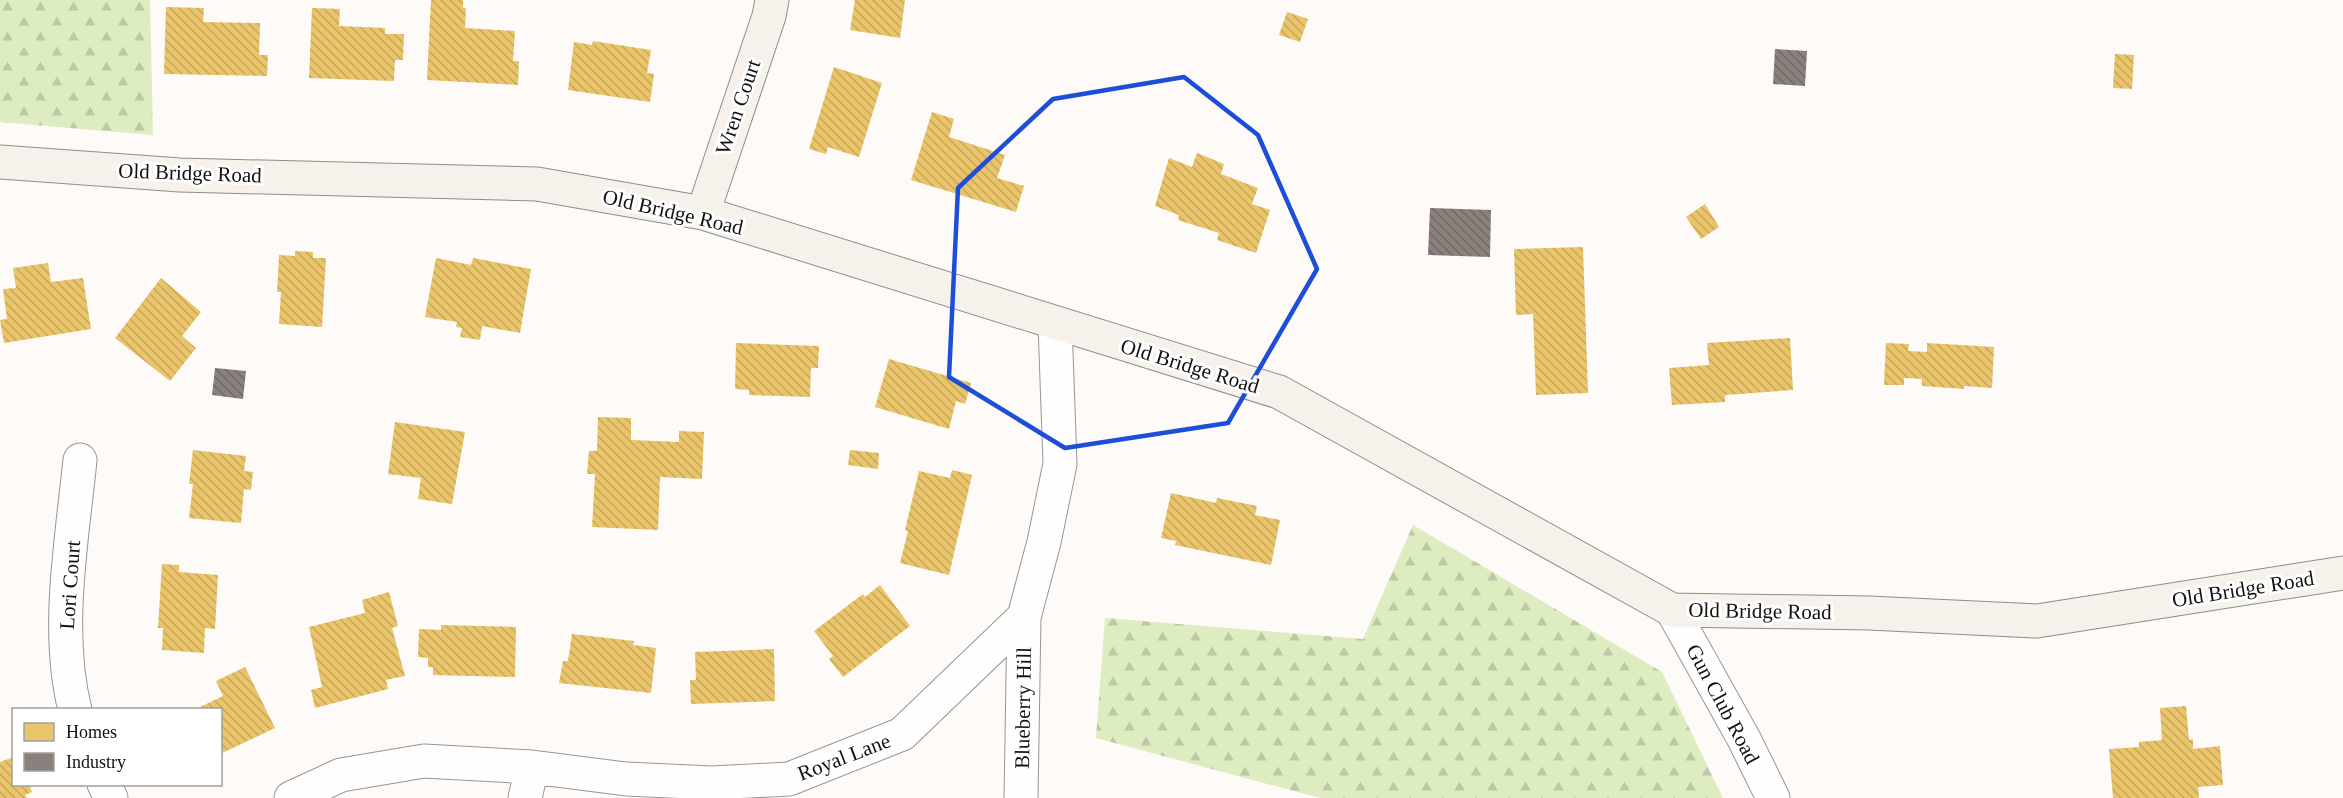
<svg xmlns="http://www.w3.org/2000/svg" width="2343" height="798" viewBox="0 0 2343 798" font-family="'Times New Roman',serif">
<style>
.forest{fill:url(#forest-firs)}
.homes{fill:url(#homes-back-hatch)}
.industry{fill:url(#industry-back-hatch)}
.lines{fill:none;stroke-linecap:round;stroke-linejoin:round}
.street-casing{stroke:#979695;stroke-width:35}
.secondary-casing{stroke:#8e8d8b;stroke-width:35}
.street{stroke:#fffefe;stroke-width:33}
.secondary{stroke:#f6f2eb;stroke-width:33}
.marked{fill:none;stroke:#1d4ed8;stroke-width:4.5;stroke-linejoin:round}
.labels{text-anchor:middle;dominant-baseline:central;stroke-width:6;stroke-linejoin:round;paint-order:stroke}
.street-label{font-size:21px;fill:#111;stroke:#fff}
</style>
<defs>
<pattern id="forest-firs" width="22" height="20" patternUnits="userSpaceOnUse" patternTransform="scale(1.5)"><rect width="22" height="20" fill="#deecc2"/><path d="M5 1l3.5 6h-7zM16 11l3.5 6h-7z" fill="#bdc9a6"/></pattern>
<pattern id="homes-back-hatch" width="6" height="6" patternUnits="userSpaceOnUse" patternTransform="scale(1.5)"><rect width="6" height="6" fill="#e9c46a"/><path d="M-1 5l2 2M0 0l6 6M5-1l2 2" fill="none" stroke="#c7a75b"/></pattern>
<pattern id="industry-back-hatch" width="6" height="6" patternUnits="userSpaceOnUse" patternTransform="scale(1.5)"><rect width="6" height="6" fill="#8a817c"/><path d="M-1 5l2 2M0 0l6 6M5-1l2 2" fill="none" stroke="#6f6864"/></pattern>
</defs>
<rect width="100%" height="100%" fill="#fdfaf7"/>
<path class="forest" d="M0,0H150L153,135L0,122Z
M1413,525L1662,672L1723,798H1320L1096,738L1105,618L1363,639Z"/>
<path class="homes" d="M431,0H463V8H466L465,28L515,31L513,61H519L518,85L427,80Z
M855,0H905L900,38L850,30Z
M166,7L204,8L203,22L260,23L259,55H268L267,76L164,74Z
M312,8L340,9L339,26L385,28V34H404L403,60H395L394,81L309,78Z
M1287,12L1308,19L1300,42L1279,35Z
M593,41L651,50L647,73L654,74L650,102L568,90L574,42L592,45Z
M2115,54L2134,55L2132,89L2113,88Z
M834,67L882,83L859,157L828,147L826,154L809,149Z
M932,112L954,119L949,137L1005,155L997,178L1024,186L1016,212L911,180Z
M1197,153L1224,164L1221,174L1258,188L1252,204L1270,210L1256,253L1217,240L1219,233L1178,220L1179,215L1155,206L1169,158L1192,167Z
M1705,204L1719,227L1701,239L1686,217Z
M1583,247L1588,393L1536,395L1533,314L1516,315L1514,249Z
M295,251L313,252V258H326L322,327L279,324L281,292H277L279,255L295,256Z
M436,258L471,265L473,258L531,269L520,333L482,326L480,340L460,337L462,328L456,327L457,322L425,317Z
M48,263L51,282L83,278L91,329L4,343L0,320L7,319L3,289L16,288L13,268Z
M161,278L201,312L182,336L196,348L170,381L115,338Z
M1790,338L1793,390L1725,395V402L1672,405L1669,368L1709,365L1707,343Z
M736,343L819,346L818,368H811L810,397L749,395V390L735,389Z
M1886,343L1909,344L1908,351L1927,352V343L1994,347L1992,388L1964,386V389L1922,386V379L1904,378V385H1884Z
M889,359L971,383L965,404L956,401L949,429L875,407Z
M598,417L631,418V440L679,442V431L704,432L702,479L660,477L658,530L592,527L595,474H587L589,451H597Z
M395,422L465,432L452,504L418,499L421,478L388,474Z
M193,450L246,456L244,471L253,472L251,490L244,489L241,523L189,518L193,484H189Z
M850,450L879,453L878,469L848,465Z
M952,470L972,475L949,575L900,563L908,531L905,530L919,471L950,478Z
M1171,493L1216,503L1217,498L1257,506L1255,515L1280,520L1271,565L1175,545L1176,541L1161,538Z
M162,564L179,565V572L218,575L215,629L205,628L204,653L162,650L163,628H158Z
M880,585L910,626L843,677L829,659L833,656L814,631L863,594L865,597Z
M389,592L398,626L392,628L405,676L386,680L388,689L315,708L311,690L322,687L309,627L365,613L362,600Z
M441,625L516,627L515,677L433,675V667H428V658L418,657L419,629L441,630Z
M572,634L634,641L633,645L656,648L651,693L559,683L563,661H568Z
M774,649L775,701L691,704L690,680H696L695,652Z
M245,667L275,728L220,754V710H194L223,696L216,681Z
M2186,706L2189,740L2193,739V749L2220,746L2223,785L2198,787L2199,798H2113L2109,749L2139,747V742L2162,740L2160,708Z
M14,757V784H29L32,792L25,795L27,798H0V762Z"/>
<path class="industry" d="M1775,49L1807,51L1805,86L1773,84Z
M1430,208L1491,210L1490,257L1428,255Z
M215,368L246,371L243,399L212,395Z"/>
<g class="lines">
<defs>
<path id="street" d="M1672,610L1744,739L1773,798
M75,710C55,631 72,540 80,460
M104,784L111,798
M291,798L341,775L424,761L532,767L626,779L712,783L789,779L902,734L1024,617L1044,542L1060,464L1055,324
M525,798L532,767
M1021,798L1024,617"/>
<path id="secondary" d="M0,162L180,175L537,184L703,213L1279,392L1672,610L1869,613L2037,621L2343,573
M703,213L769,16L772,0"/>
</defs>
<use href="#street" class="street-casing"/>
<use href="#secondary" class="secondary-casing"/>
<use href="#street" class="street"/>
<use href="#secondary" class="secondary"/>
</g>
<path class="marked" d="M1184,77L1258,135L1317,269L1228,423L1065,448L949,377L958,188L1053,99Z"/>
<g class="labels">
<g class="street-label">
<text transform="translate(738 107) rotate(-71)">Wren Court</text>
<text transform="translate(190 173) rotate(2)">Old Bridge Road</text>
<text transform="translate(673 212) rotate(13)">Old Bridge Road</text>
<text transform="translate(1190 366) rotate(17)">Old Bridge Road</text>
<text transform="translate(70 585) rotate(-86)">Lori Court</text>
<text transform="translate(2243 589) rotate(-9)">Old Bridge Road</text>
<text transform="translate(1760 611) rotate(1)">Old Bridge Road</text>
<text transform="translate(1723 704) rotate(62)">Gun Club Road</text>
<text transform="translate(1023 708) rotate(-89)">Blueberry Hill</text>
<text transform="translate(844 757) rotate(-21)">Royal Lane</text>
</g>
</g>
<rect x="12" y="708" width="210" height="78" fill="#ffffff" stroke="#a0a0a0" stroke-width="1.5"/>
<rect x="24" y="723" width="30" height="18" fill="#e9c46a" stroke="#a0a0a0" stroke-width="1.5"/>
<text x="66" y="738" font-size="18" fill="#111111">Homes</text>
<rect x="24" y="753" width="30" height="18" fill="#8a817c" stroke="#a0a0a0" stroke-width="1.5"/>
<text x="66" y="768" font-size="18" fill="#111111">Industry</text>
</svg>
